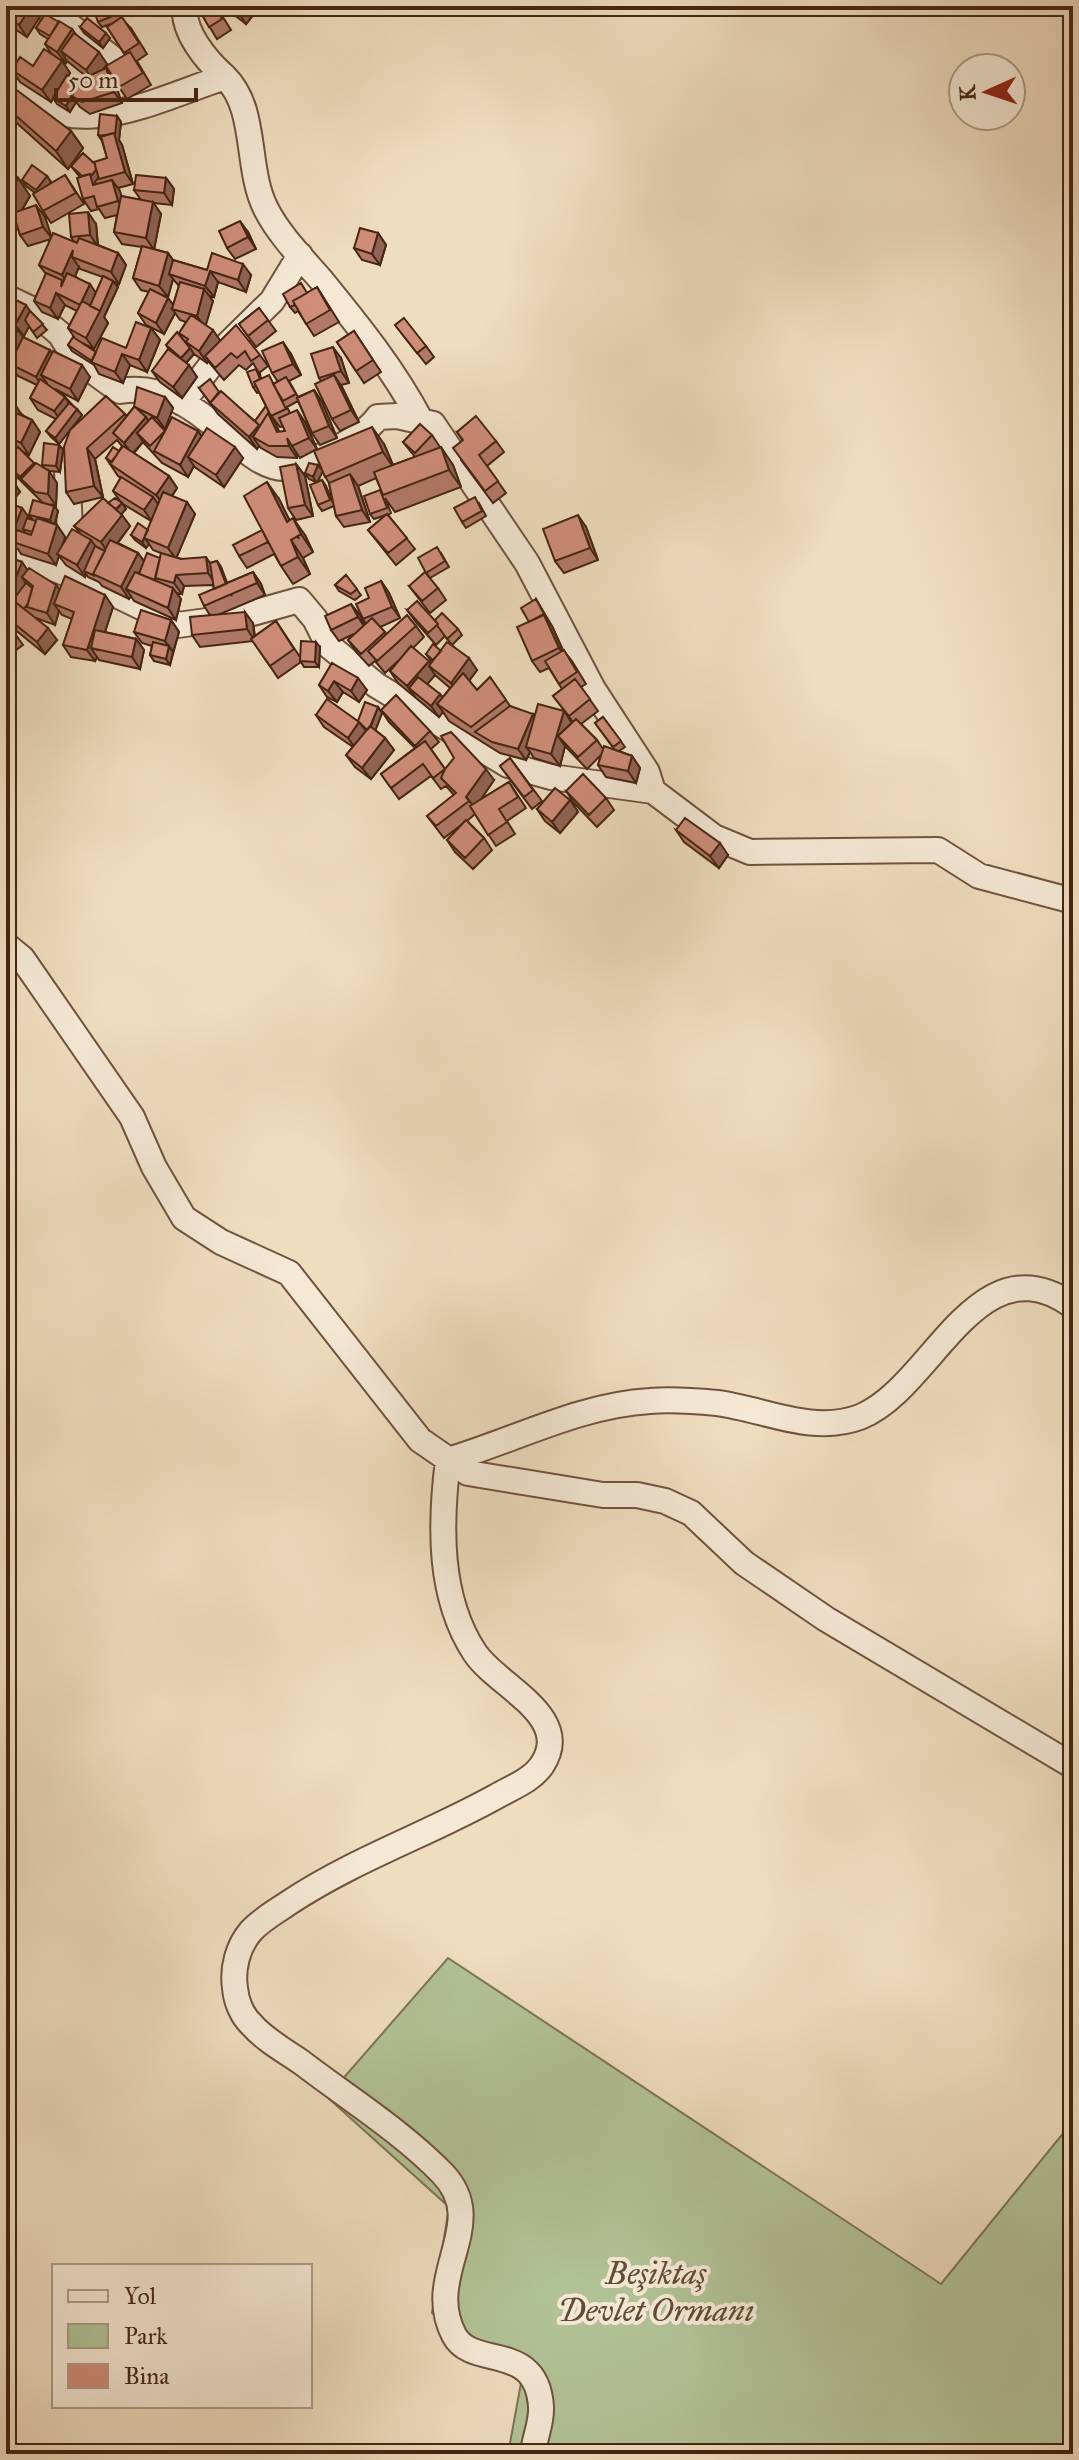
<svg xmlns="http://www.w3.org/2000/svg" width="1079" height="2460" viewBox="0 0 1079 2460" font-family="'IM FELL Great Primer',serif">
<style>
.green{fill:#b2c297;stroke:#7c7455;stroke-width:2}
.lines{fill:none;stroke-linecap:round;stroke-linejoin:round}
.minor-casing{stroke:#70533e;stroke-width:28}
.minor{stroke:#f5e9d6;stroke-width:24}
.wall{fill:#b27969;stroke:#452513;stroke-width:2;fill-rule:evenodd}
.shaded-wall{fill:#916355;stroke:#452513;stroke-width:2}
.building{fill:#cf8d7a;stroke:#452513;stroke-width:2}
.labels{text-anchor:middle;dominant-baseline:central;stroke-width:8;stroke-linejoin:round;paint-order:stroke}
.park-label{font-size:32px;font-style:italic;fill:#604c34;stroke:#f5e9d6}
</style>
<rect width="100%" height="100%" fill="#efddc0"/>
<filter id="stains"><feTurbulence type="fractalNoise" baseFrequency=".0025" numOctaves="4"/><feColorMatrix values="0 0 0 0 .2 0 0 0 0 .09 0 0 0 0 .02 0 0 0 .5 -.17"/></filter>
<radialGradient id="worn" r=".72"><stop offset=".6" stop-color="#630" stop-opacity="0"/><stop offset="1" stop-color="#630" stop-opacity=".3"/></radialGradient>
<path class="green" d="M448,1958L941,2284L1073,2121V2454H508L521,2383L432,2313L449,2207L327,2097Z"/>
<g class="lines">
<defs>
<path id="minor" d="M44,6L116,61
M225,77C258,109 245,168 266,209C279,235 303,259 322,281C358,325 394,370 421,421
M6,78C65,151 154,100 225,77C207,61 182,32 185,6
M6,297L29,308L60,334L75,358L120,391C199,378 240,472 288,468C300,467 317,458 328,453C346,444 367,432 378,417L397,416L433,424L527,563L593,689L647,772L653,791
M182,403L224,348L272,301L300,255
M6,550L98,586L178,625L242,616L299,600L315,619L328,645L376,685L508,765L551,777L653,791L714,837L750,852L938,850L979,876L1073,901
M64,562C75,531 66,493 67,460
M6,945L22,958L132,1117L154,1167L184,1218L221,1242L289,1273L420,1440L468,1473L603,1495H637L665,1501L691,1513L744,1563L826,1619L1073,1766
M533,2454C534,2438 542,2424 541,2407C537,2340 472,2370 454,2335C422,2274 492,2224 442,2173C401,2131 348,2098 301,2062C285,2051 265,2040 252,2025C242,2016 236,2001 235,1988C232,1968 238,1946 251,1931C262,1919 277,1911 290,1902C355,1859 429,1834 497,1796C513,1787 532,1780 542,1765C574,1716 498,1687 475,1653C438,1597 440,1524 448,1460C515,1440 580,1405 650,1401C672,1399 696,1401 717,1403C764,1409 812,1435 860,1417C933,1388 977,1237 1073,1306"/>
</defs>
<use href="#minor" class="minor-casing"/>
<use href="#minor" class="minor"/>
</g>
<path class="wall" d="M6,6L43,12L27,37L6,23Z
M116,6L121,18L131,28L147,54L137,61L151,85L127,99L119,87L125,55L107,27L111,24L102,27L98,22Z
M125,6H150L132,16Z
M197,6H216L231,30L217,39Z
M223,6H248L254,14L246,24Z
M80,27L110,38L103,48L84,33Z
M36,28L72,29L76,35L107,64L102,70L122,103L90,114L80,107L76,102L70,112L57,104L53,98L51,102L20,82L12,70L33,66L52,55L45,44L48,39L40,34ZM62,61L66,63L67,61L87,77L76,87L68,76L70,73Z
M6,52L12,60L6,65Z
M6,89L71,131L83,148L68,169L9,116L6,112Z
M117,116L121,122L119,140L122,145L133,184L118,188L121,196L141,200L134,190L166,178L174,189L172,205L153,203L161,214L154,249L168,253L173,260L207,270L251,275L246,292L218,282L214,297L209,296L213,301L205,325L220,341L260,355L268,366L259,373L253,363L246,370L239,365L224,380L208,361L207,363L194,354L186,363L197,377L182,398L160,382L152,371L170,351L166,345L179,334L186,322L180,320L175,313L164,334L146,325L138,313L149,292L141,290L133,278L142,247L122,244L114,232L117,215L105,218L99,209L91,211L83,199L80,177L71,166L95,164L107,158L102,141L98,135ZM173,279L179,286L173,305L168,298L165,296L168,297Z
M6,167L18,178L30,196L22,210L45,217L51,238L75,243L71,237L96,224L98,245L118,253L126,265L119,284L114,282L118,287L104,317L108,323L94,349L82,343L96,352L126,348L151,328L160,340L147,372L130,365L123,383L99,374L94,365L72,351L68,345L74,337L68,328L77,311L65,305L58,319L42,312L34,301L46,274L39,265L51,239L28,246L20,235L16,221L10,230L6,227ZM79,267L80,269L103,277L96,293L75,276Z
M65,175L84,204L51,223L43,211L35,193L26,186L22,180L47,176L51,182L48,185Z
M248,232L256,249L235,259L227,248Z
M378,233L386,245L380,265L362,260L354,248Z
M317,287L339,322L314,336L298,311L295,313L290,307L307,293Z
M6,295L30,311L47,330L37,338L29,326L24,336L22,335L23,338L90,377L78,401L55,389L65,397L82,415L72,427L125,414L127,416L134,407L165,397L173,408L165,429L162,428L165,431H198L202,436L243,458L224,487L196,468L194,466L188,477L162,463L143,442L134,453L169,476L177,488L172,496L195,514L176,558L210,563L217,561L221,567L227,583L253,572L261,584L265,595L220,614L253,623L255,636L276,621L300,657L320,647L319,667H304L301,662L278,678L253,641L200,647L192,635L210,615L204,606L214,589L213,585L184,586L182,594L176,593L181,599L176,620L134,601L131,596L129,599L102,586L99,582L88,577L86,574L85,577L66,565L59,556L56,565L21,554L18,549L6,545V502L22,508L29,518L33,520L29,515L42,502L11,471L7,479L16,486L20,492L12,501L6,496V457L7,458L17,449L11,444L6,441V401L24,416L32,420L40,432L29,455L21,451L34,464L44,468L42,465L59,445L63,450L60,472L48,471L57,483L56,506L53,505L58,511L55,524L57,525L65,537L63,544L80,533L74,526L108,503L120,501L113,491L121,478L118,476L106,458L119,451L122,446L117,440L95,459L103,497L74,504L66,492L69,431L59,444L51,437L46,431L56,419L38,410L30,398L37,385L18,376L10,364L16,352L6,346ZM123,504L151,521L148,530L131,535L135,540L146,548L149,544L153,550L163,554L160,558L144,561L138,553L118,543L130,526L121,514L126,509Z
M259,308L276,331L256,347L239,324Z
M395,325L426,346L434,357L426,364Z
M354,331L381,372L364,383L337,342Z
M291,354L301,375L289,381L298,397L314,390L322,402L337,438L320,445L312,433L298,401L287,407L290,413L305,422L317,449L300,458L296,452L297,458L277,457L261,448L259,446L257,449L218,414L199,388L219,392L255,421L266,406L259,392L257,393L253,387L260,374L261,379L275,384L278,382L272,373ZM273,418L280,427L283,426L285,431L279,432Z
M341,358L349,383L341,385L359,422L340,431L332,419L321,381L319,378Z
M457,432L496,441L504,452L487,466L506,493L493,503L461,460L463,441Z
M432,435L440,447L439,448L453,465L461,487L395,512L385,498L391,513L388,515L415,549L396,565L368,530L386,515L374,519L370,514L382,492L376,478L358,486L370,522L344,527L336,516L334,506L322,511L318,505L316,482L309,479L305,473L384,444L393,465L415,457L403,442ZM322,471L329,483L333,503L326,486L322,480L317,482Z
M296,464L305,476L313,516L296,520L288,508Z
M279,499L289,520L305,535L313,552L303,558L310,574L293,584L281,566L274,554L247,568L239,556L262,530Z
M479,503L486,516L466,528L462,522Z
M586,527L598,560L564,573L555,561Z
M441,553L449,567L430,578L426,573Z
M6,556L22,562L27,570L56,585L60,590L113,607L105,632L136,639L144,650L140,669L99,660L97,657L95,661L71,657L63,645L72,619L62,615L59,611L55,625L36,618L57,640L45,654L8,624L23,645L9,655L6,651Z
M346,575L361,595L355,600L339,591L335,585Z
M381,581L389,593L400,618L380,627L386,634L416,626L424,637L413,648L431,664L432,662L426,654L441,651L451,644L445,636L436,645L416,622L407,610L458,629L462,635L452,645L477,670L469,681L477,690L490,677L510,706L534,716L572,723L573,722L553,696L562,689L549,668L540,672L532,661L529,622L536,599L552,626L563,650L572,661L586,684L581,687L598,711L581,724L597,740L603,749H614L595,723L603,717L625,747L619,751L632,756L640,768L636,783L606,777L598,765L601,755L587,769L565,746L560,766L534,758L530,752L526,760L500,753L449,721L443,712L439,717L398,683L390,671L398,661L385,673L375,661L369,666L356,652L348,640L354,634L339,641L331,630L360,615L364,625L366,624L363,619L369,598ZM435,675L450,688L443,697L427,684Z
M409,586L438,588L446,600L430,613Z
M171,620L179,632L170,665L154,661L150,655L152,646L142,643L134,632Z
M332,663L367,690L359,702L343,692L337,702L327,697L319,685Z
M378,707L382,713L375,730L385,738L394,750L371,779L355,767L346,755L353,747L324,727L316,715L358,721Z
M381,710L430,731L439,742L431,749L445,769L494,780L481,799L509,782L526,808L507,821L515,834L496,846L475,814L467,821L484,838L492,850L473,869L455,852L447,840L465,822L444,838L427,816L454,795L446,786L441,789L431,776L399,799L381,774L415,748L389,722Z
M510,758L542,801L532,809L500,766Z
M566,791L606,798L614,810L597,827L574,803Z
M570,800L578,812L560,833L545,821L537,809Z
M676,830L728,855L719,868L684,842Z"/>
<path class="shaded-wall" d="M31,6H38L43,12L27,37L19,25Z
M243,6H248L254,14L246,24L238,12Z
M72,29L80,41L61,51L67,61L66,63L57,52Z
M106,33L110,38L103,48L99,42Z
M99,52L107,64L94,82L86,70Z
M62,61L70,73L51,102L42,90Z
M106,68L114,80L122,103L114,92Z
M72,96L76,102L70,112L66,106Z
M117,116L121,122L119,140L122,145L133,184L125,172L114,133Z
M71,131L83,148L68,169L56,151Z
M98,167L102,173L95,182L101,196L87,181Z
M47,176L51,182L40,196L36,190Z
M18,178L30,196L10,230L6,224V200Z
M166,178L174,189L172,205L164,193Z
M112,180L120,191L126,212L118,201Z
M153,202L161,214L154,250L146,238Z
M36,205L45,217L52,238L43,227Z
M88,212L96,224L98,247L90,235Z
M240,221L248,232L256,249L248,237Z
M378,233L386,245L380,265L372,254Z
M73,250L72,257L79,267L70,287L62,275Z
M118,253L126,265L119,284L111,272Z
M168,253L176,265L169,274L173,279L168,297L159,286Z
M243,264L251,275L246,292L238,280Z
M210,271L218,282L214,297L205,286Z
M113,281L118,287L104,317L108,323L94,349L86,338Z
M90,284L98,296L92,308L80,305Z
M204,289L213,301L205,328L197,316Z
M56,293L65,305L58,319L50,308Z
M168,298L177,310L172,309L175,313L164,334L156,323Z
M26,305L34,317L24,336L15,325Z
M151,328L160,340L147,372L139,360Z
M18,330L26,341L18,353L10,342Z
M213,330L221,342L207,363L199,351Z
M283,342L291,354L301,375L293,364Z
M333,347L341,358L349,383L341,371Z
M190,348L194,354L185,364L181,358Z
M50,350L58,362L41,375L47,383L44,389L36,377Z
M122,354L130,365L123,383L115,372Z
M82,365L90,377L78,401L70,389Z
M189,365L197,377L182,398L173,387Z
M334,375L342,387L359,422L351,410Z
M314,390L322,402L337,438L329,426Z
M65,397L73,409L62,422L54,411Z
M165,397L173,408L165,429L157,418Z
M16,406L24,418L6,435V428Z
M77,409L82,415L59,444L55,438Z
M297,410L305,422L317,449L309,438Z
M270,412L285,444L253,437L259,446L257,449L249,437Z
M146,417L154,428L137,433L143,442L132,454L124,443Z
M32,420L40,432L29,455L21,443Z
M372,427L384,444L395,470L383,452Z
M198,431L206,443L188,457L194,466L188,477L180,465Z
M287,438L296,452L297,458L289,446Z
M59,445L63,450L60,472L56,466Z
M235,447L243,458L224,487L216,475Z
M441,447L453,465L461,487L449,470Z
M87,448L95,459L103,497L94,486Z
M6,464L11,471L6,480Z
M296,464L305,476L313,516L305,505Z
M318,465L323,471L317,483L313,477Z
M49,471L57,483L56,506L48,494Z
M350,474L358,486L370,522L362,510Z
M169,476L177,488L165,506L156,495Z
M267,482L279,499L299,539L287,522Z
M16,486L20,492L12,501L8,495Z
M153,497L161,508L152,522L144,510Z
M187,502L195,514L176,559L168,548Z
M122,503L126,509L119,517L115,511Z
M54,506L58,511L54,526L50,520Z
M22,508L30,519L23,529L25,532L21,544L14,542L11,537Z
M122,515L130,526L109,554L101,542Z
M578,515L586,527L598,560L590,548Z
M293,518L305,535L313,552L301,534Z
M57,525L65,537L56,565L48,554Z
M145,538L149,544L146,548L142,542Z
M91,540L99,551L84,571L86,574L85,577L77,565Z
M291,540L303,558L310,574L298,557Z
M138,553L146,564L126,589L131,596L129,599L121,587Z
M206,557L214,569L216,585L208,573Z
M217,561L221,567L232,596L228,590Z
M22,562L30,574L22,577L26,584L18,604L10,592Z
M253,572L261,584L265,595L257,583Z
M176,575L184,586L182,594L174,583Z
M381,581L389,593L400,618L392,607Z
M56,585L64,596L54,604L59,611L55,625L47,613Z
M173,588L181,599L176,620L168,608Z
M105,595L113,607L99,650L91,648L97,657L95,661L87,650Z
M351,604L360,615L366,629L358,617Z
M245,612L253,623L255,641L247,629Z
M544,615L552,626L567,660L559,648Z
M171,620L179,632L173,652L165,641Z
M48,628L57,640L45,654L37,642Z
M136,639L144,650L140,669L132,657Z
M316,642L320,647L319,667L315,662Z
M169,646L173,652L170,665L166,659Z
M469,658L477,670L459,694L451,683Z
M429,661L436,671L429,666L435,675L418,695L409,688L416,698L407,686Z
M358,678L367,690L359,702L351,691Z
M334,681L343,692L337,702L328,691Z
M440,694L448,706L437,704L443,712L439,717L431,706Z
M378,707L382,713L373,737L369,731Z
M564,711L572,723L558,736L565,746L560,766L551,754Z
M533,714L541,726L526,747L530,752L526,760L518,749Z
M359,722L368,733L356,749L348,738Z
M385,738L394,750L371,779L362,768Z
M632,756L640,768L636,783L628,771Z
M486,769L494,780L475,808L466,797Z
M570,800L578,812L560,833L552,822Z
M720,843L728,855L719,868L710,856Z"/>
<path class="building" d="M6,6H31L19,25L6,17Z
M92,6H115L118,14L98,22Z
M197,6H215L222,19L209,27Z
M230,6H243L238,12Z
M45,14L59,22L50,36L36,28Z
M122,17L139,43L124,53L107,27Z
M87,18L106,33L99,42L80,27Z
M59,21L72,29L57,52L45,44Z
M74,33L99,52L86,70L61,51Z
M44,49L62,61L42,90L12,70L20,57L33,66Z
M130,52L143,73L119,87L106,66Z
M106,68L114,92L82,102L72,96L80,80Z
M67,75L76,87L66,106L53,98Z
M10,85L71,131L56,151L6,107V89Z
M100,114L117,116L115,136L114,133L104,136L98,135Z
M114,133L125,172L99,179L94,162L107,158L101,136Z
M83,153L95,164L96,170L91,176L90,174L82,176L71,166Z
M32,165L47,176L36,190L22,180Z
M6,167L18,178L6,200Z
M90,174L93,185L112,180L118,201L97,207L94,196L83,199L77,178Z
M65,175L76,193L43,211L33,194Z
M136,175L166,178L164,193L134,190Z
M121,196L153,202L146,238L114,232Z
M36,205L43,227L20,235L13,213Z
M88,212L90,235L71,237L69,214Z
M240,221L248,237L227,248L219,231Z
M360,228L378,233L372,254L354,248Z
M53,233L77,243L79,238L118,253L111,272L72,257L73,250L62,275L39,265Z
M142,246L168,253L159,286L133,278Z
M212,253L243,264L238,280L210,271L205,286L169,274L173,260L207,270Z
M46,273L62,280L61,287L67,273L90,284L80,305L56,293L50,308L34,301Z
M103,276L113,281L100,311L90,306Z
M180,282L204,289L197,316L172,309Z
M301,283L307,293L293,301L295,305L290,307L283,294Z
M317,287L330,310L306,324L293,301Z
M150,289L168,298L156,323L138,313Z
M6,295L26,305L15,325L6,320Z
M82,301L100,311L86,338L68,328Z
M259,308L268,320L248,336L239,324Z
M30,311L43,324L33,332L25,320Z
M191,315L213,330L199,351L186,342L188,339L179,333Z
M404,318L426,346L417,353L395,325Z
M6,322L18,330L10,342L6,339Z
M136,322L151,328L139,360L122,354L115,372L91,362L102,338L126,348Z
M236,325L260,355L251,361L245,351L237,358L231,353L215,368L205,356Z
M354,331L373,360L356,371L337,342Z
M177,332L190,348L181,358L166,345Z
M23,337L50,350L36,377L10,364Z
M73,337L96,352L92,361L68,345Z
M283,342L293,364L272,373L262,351Z
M333,347L341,371L319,378L311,354Z
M168,349L189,365L173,387L152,371Z
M53,351L82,365L70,389L41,375Z
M256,369L260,379L254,382L256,386L253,387L247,372Z
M269,375L286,409L271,416L254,382Z
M334,375L351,410L332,419L315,384Z
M286,377L296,394L283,401L273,384Z
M40,379L65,397L54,411L30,398Z
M210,379L219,392L210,403L212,405L199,388Z
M137,387L165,397L157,418L135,407L146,417L124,443L113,433L134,407Z
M314,390L329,426L312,433L297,398Z
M221,391L259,425L249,437L210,403Z
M106,396L125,414L87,448L94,486L66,492L64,447L70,430Z
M6,401L16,406L6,428Z
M69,403L77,409L55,438L46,431Z
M266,406L272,419L268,413L260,426L255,421Z
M297,410L309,438L292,446L287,438L289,446H269L253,437L268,413L277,432L285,431L279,418Z
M16,413L32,420L21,443L6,436Z
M476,416L496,441L479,455L498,481L485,491L453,448L463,440L457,432Z
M152,417L165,431L172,417L198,431L180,465L154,451L165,431L150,446L137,433Z
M420,424L432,435L415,453L403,442Z
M372,427L383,452L325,477L314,451Z
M207,428L235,447L216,475L188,457Z
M44,443L59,445L56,466L42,465Z
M123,446L169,476L156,495L110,464Z
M18,447L34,463L20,477L6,463V459Z
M113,447L119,451L112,462L106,458Z
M441,447L449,470L383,495L374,472Z
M36,463L49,471L48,494L35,492L21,479Z
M309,463L318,465L313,477L305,473Z
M296,464L305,505L288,508L280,467Z
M350,474L362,510L336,516L329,483Z
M121,477L153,497L144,510L113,491Z
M6,478L16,486L8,495L6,494Z
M322,480L330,500L318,505L310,485Z
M267,482L287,522L293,518L301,534L291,540L298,557L281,566L244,496Z
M380,490L387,508L370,514L364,496Z
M163,492L187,502L168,548L144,538Z
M475,497L482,511L462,522L454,508Z
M103,498L122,515L101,542L74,526Z
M115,498L122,503L116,509L108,503Z
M33,500L54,506L50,520L29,515Z
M6,502L22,508L11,537L6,536Z
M387,514L407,538L388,553L368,530Z
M578,515L590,548L555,561L543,529Z
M27,518L36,521L32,532L23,529Z
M37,518L57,525L48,554L13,542L17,530L31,535Z
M138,523L148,530L142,542L131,535Z
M72,529L91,540L77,565L57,554Z
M262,530L268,542L239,556L233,545Z
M110,540L138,553L121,587L93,574Z
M95,546L105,551L93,574L95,576L84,571Z
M437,547L445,561L426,573L418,558Z
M147,553L160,558L155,580L139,574Z
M161,553L181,559L206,557L208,573L176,575L174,583L155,578Z
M6,556L22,562L10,592L6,591Z
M217,561L226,584L214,589L210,563Z
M29,568L56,585L47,613L27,607L33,586L22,577Z
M135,572L173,588L168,608L126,589Z
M253,572L257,583L204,606L199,595Z
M425,572L438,588L422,601L409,586Z
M346,575L357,589L351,594L335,585Z
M65,576L105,595L87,650L63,645L74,612L54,604Z
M381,581L392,607L363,619L356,604L369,598L365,588Z
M26,583L32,588L28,603L24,609L13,600Z
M8,596L48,628L37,642L6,617V598Z
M536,599L544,614L529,622L521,608Z
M417,601L438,624L428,633L407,610Z
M351,604L358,617L331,630L325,616Z
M141,610L171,620L165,641L134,632Z
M245,612L247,629L192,635L190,617Z
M442,613L458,629L447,639L437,625L438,624L435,620Z
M407,615L416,626L377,661L368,651Z
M544,615L559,648L532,661L517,627Z
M372,618L385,632L361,654L348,640Z
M276,621L294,649L270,666L251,639Z
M6,622L15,633L6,640Z
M95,630L136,639L132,657L91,648Z
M301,641L316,642L315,662L300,661Z
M153,642L169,646L166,659L150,655Z
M447,642L469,658L451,683L429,666Z
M433,644L441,651L433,660L426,654Z
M411,646L429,661L407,686L390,671Z
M564,650L577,672L559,684L545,661Z
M332,663L358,678L351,691L334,681L328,691L319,685Z
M463,673L477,690L490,677L506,700L471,727L437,704Z
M418,677L440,694L431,706L409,688Z
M575,679L590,699L569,716L553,696Z
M396,695L430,731L415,746L381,710Z
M327,699L359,722L348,738L316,715Z
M365,702L378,707L370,727L367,730L358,721Z
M538,704L564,711L551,754L526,747Z
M510,706L533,714L518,749L492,742L475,732Z
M603,717L621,741L613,747L595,723Z
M576,719L597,740L578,757L558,736Z
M370,726L385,738L362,768L346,755Z
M451,732L486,769L466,797L469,801L436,826L427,816L456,793L441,778L445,769L433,778L423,764L391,788L381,774L425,741L445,769L454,758L441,736Z
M604,746L632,756L628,771L598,765Z
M510,758L533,790L524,797L500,766Z
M583,774L606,798L589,815L566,791Z
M509,782L518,797L499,809L507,822L488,835L470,806Z
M555,788L570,800L552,822L537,809Z
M685,818L720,843L710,856L676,830Z
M466,820L484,838L465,858L447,840Z"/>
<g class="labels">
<g class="park-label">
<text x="656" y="2273">Beşiktaş<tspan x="656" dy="37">Devlet Ormanı</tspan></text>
</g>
</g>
<rect width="1079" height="2460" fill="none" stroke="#efddc0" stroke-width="32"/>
<rect x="8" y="8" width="1063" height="2444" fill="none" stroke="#452513" stroke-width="4"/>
<rect x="16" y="16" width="1047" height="2428" fill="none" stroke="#452513" stroke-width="2"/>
<rect x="52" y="2264" width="260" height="144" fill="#f5e9d6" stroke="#af9b88" stroke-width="2"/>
<rect x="68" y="2290" width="40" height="12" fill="#f5e9d6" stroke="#af9b88" stroke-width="2"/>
<text x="124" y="2304" font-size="24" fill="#452513">Yol</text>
<rect x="68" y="2324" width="40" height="24" fill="#b2c297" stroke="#af9b88" stroke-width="2"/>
<text x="124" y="2344" font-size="24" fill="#452513">Park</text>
<rect x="68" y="2364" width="40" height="24" fill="#cf8d7a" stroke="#af9b88" stroke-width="2"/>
<text x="124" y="2384" font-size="24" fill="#452513">Bina</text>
<g transform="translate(987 92) rotate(267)"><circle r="38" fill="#f5e9d6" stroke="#af9b88" stroke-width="2"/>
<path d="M0-6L14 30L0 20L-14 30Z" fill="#8f2418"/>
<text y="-12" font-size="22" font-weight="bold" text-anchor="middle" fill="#452513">K</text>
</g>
<path d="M56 88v12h140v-12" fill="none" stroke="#452513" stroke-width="4"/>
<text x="68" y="88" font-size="24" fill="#452513" stroke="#f5e9d6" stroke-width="6" paint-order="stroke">50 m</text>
<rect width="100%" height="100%" filter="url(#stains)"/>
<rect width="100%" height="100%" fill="url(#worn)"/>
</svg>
